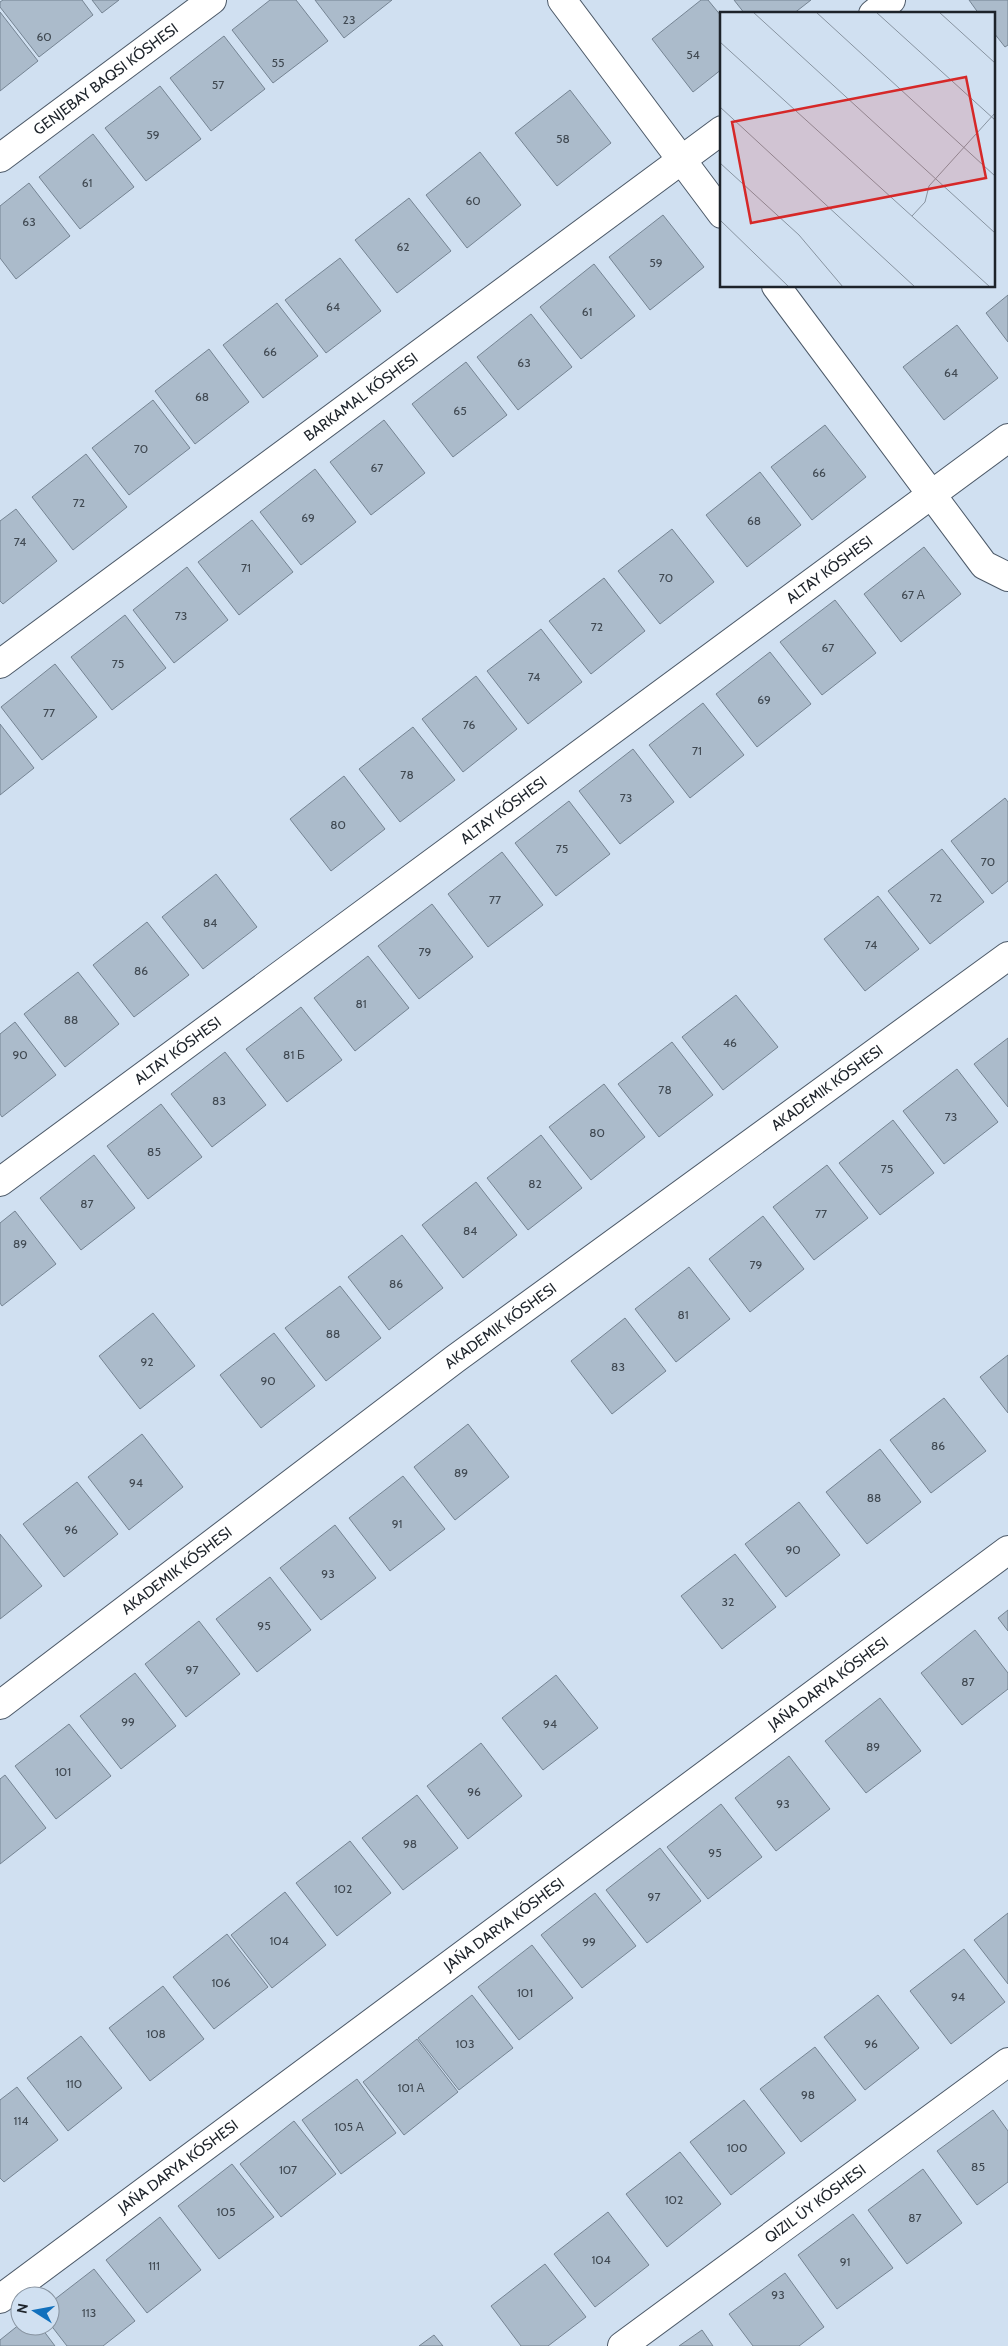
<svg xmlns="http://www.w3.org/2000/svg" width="1008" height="2346" viewBox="0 0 1008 2346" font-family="Cabin,sans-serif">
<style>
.building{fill:#abbbcb;stroke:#758493}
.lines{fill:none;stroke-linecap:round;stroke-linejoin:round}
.street-casing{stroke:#4c5968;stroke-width:30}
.street{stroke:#fff;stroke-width:28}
.labels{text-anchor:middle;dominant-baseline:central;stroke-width:4;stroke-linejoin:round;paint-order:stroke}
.number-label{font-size:12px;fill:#404952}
.street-label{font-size:15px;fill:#1d232a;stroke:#d0e0f1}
.inset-road{fill:none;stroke:#8894a1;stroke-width:1}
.view{fill:#d62828;fill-opacity:0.15;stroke:#d62828;stroke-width:2.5}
.inset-edge{fill:none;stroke:#1d232a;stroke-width:2.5}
</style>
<rect width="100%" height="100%" fill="#d0e0f1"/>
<path class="building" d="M3,0H82L93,15L39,57L0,7V2Z
M92,0H119L102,13Z
M270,0H296L328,41L273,83L232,30Z
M315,0H392L344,38Z
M701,0H708L722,17V69L693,92L652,39Z
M734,0H811L793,14H745Z
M969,0H1008V45L1005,47L994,33V14H979Z
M0,12L38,61L0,91Z
M224,36L265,89L211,131L170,78Z
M160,86L201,139L146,181L105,128Z
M570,90L611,143L557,186L515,133Z
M93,134L134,187L80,229L39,177Z
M480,152L521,205L467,248L426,195Z
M29,183L70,236L16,279L0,258V206Z
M409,198L451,251L397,293L355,240Z
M663,215L704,267L650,310L609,257Z
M340,258L381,311L326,353L285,300Z
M594,264L635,316L581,359L540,307Z
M1008,295V342L986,313Z
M277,303L318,356L263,398L223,345Z
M531,314L572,367L518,410L477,357Z
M957,325L998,378L944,420L903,367Z
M209,349L249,402L195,444L155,391Z
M466,362L507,415L453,457L412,404Z
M153,400L190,448L129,495L92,448Z
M384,420L425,473L371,515L330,462Z
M825,425L866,477L812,520L771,467Z
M86,454L127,507L73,550L32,497Z
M315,469L356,522L301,565L260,512Z
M760,472L801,525L747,567L706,515Z
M16,509L57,561L3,604L0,601V521Z
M252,520L293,572L239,615L198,562Z
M672,529L714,582L660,624L618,571Z
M924,547L961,594L901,642L864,594Z
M187,567L228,620L174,663L133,610Z
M604,578L645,631L591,674L549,621Z
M835,600L876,653L822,695L780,642Z
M125,615L166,668L112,710L71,657Z
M541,629L582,682L528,724L487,671Z
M770,652L811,704L757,747L716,694Z
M55,664L97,717L42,760L1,707Z
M476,676L517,729L463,772L422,719Z
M703,703L744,755L690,798L649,745Z
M0,724L34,768L0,795Z
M413,727L455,780L400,822L359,769Z
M633,749L674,802L620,844L579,791Z
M344,776L385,829L331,871L290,819Z
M1005,798L1008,802V881L992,894L951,841Z
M569,801L610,854L556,896L515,843Z
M942,849L984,902L930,944L888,891Z
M502,852L543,905L488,947L448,894Z
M216,874L257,927L203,969L162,917Z
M878,896L919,949L865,991L824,939Z
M432,904L473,957L419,999L378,946Z
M147,922L189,975L134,1017L93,965Z
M368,956L409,1008L355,1051L314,998Z
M78,972L119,1024L65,1067L24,1014Z
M736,995L778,1047L723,1090L682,1037Z
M301,1007L342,1060L287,1102L246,1049Z
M15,1022L56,1075L2,1117L0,1114V1034Z
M1008,1038V1107L974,1064Z
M672,1042L713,1095L659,1137L618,1084Z
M225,1052L266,1105L212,1147L171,1094Z
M957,1069L998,1122L944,1164L903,1111Z
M604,1084L645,1137L591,1180L549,1127Z
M161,1104L202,1157L148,1199L107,1146Z
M893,1120L934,1173L880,1215L839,1163Z
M541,1135L582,1188L528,1230L487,1178Z
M94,1155L135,1208L81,1250L40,1198Z
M827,1165L868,1218L814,1260L773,1207Z
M476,1182L517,1235L463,1278L422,1225Z
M15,1211L56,1264L2,1306L0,1303V1223Z
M763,1216L804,1269L750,1312L709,1259Z
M402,1235L443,1288L389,1330L348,1277Z
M689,1267L730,1319L676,1362L635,1309Z
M340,1286L381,1338L326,1381L285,1328Z
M153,1313L195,1366L140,1409L99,1356Z
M625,1318L666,1371L612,1414L571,1361Z
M274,1333L315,1386L261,1428L220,1375Z
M1008,1355V1413L980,1377Z
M944,1398L986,1451L931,1493L890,1440Z
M468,1424L509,1477L455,1520L414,1467Z
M142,1434L183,1487L129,1530L88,1477Z
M880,1449L921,1502L867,1544L826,1492Z
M403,1476L445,1529L390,1571L349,1518Z
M77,1482L118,1534L64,1577L23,1524Z
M799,1502L840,1555L786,1597L745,1544Z
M335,1525L376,1578L321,1620L280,1568Z
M0,1534L42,1586L0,1619Z
M735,1554L776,1607L722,1649L681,1596Z
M270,1577L311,1630L257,1672L216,1619Z
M1008,1610V1631L998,1618Z
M199,1621L240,1674L186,1717L145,1664Z
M975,1630L1008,1673V1689L962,1725L921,1673Z
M135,1673L176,1726L121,1769L80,1716Z
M556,1675L598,1728L543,1770L502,1718Z
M880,1698L921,1751L866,1793L825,1741Z
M69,1724L111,1776L56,1819L15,1766Z
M481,1743L522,1796L468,1839L427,1786Z
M789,1756L830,1809L776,1851L735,1798Z
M5,1775L46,1828L0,1864V1779Z
M417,1795L458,1848L403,1890L362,1838Z
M721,1804L762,1857L708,1899L667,1847Z
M350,1841L391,1893L337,1936L296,1883Z
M660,1848L701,1901L647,1943L606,1890Z
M285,1892L326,1945L272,1988L231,1935Z
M595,1893L636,1946L582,1988L541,1935Z
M1008,1913V1984L974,1940Z
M227,1934L268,1987L214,2029L173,1977Z
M532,1945L573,1998L519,2040L478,1987Z
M964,1949L1005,2002L951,2044L910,1991Z
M163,1986L204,2039L150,2081L109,2028Z
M472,1995L513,2048L459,2090L418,2038Z
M878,1995L919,2048L865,2090L824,2037Z
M81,2036L122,2088L68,2131L27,2078Z
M417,2039L458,2092L404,2135L363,2082Z
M815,2047L856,2100L801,2142L760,2089Z
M357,2079L396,2133L341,2174L302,2120Z
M17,2087L58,2140L4,2182L0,2178V2100Z
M744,2100L785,2153L731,2195L690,2142Z
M993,2110L1008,2131V2182L977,2205L937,2151Z
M294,2121L336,2174L281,2217L240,2164Z
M680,2152L721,2204L667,2247L626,2194Z
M232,2164L274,2217L219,2259L178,2206Z
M923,2169L962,2223L907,2264L868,2210Z
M608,2212L649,2265L595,2307L554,2254Z
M853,2214L893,2268L837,2309L798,2255Z
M160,2217L201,2270L147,2313L106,2260Z
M545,2264L586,2317L548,2346H521L491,2306Z
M94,2269L135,2321L103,2346H67L50,2324V2303Z
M785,2273L824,2327L799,2346H753L729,2314Z
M20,2324V2326H40L55,2346H0V2340Z
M702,2330L713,2346H679Z
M434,2335L443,2346H419Z"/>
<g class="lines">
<defs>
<g id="street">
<path d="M562,0L722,214"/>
<path d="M873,14L891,0"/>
<path id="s1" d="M0,158L212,0"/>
<path d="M776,286L984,565L1008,577"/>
<path id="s2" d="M0,664L722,130"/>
<path id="s3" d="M0,1182L1008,438"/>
<path id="s4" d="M0,1705L455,1359L1008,956"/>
<path id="s5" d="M0,2299L1008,1550"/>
<path id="s6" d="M622,2346L1008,2062"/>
</g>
</defs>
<use href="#street" class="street-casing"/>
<use href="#street" class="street"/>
</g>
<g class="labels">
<g class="number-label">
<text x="349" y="19">23</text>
<text x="44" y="36">60</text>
<text x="693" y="54">54</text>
<text x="278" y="62">55</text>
<text x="218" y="84">57</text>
<text x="153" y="134">59</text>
<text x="563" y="138">58</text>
<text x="87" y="182">61</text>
<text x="473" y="200">60</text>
<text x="29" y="221">63</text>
<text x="403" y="246">62</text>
<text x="656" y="262">59</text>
<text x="333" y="306">64</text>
<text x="587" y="311">61</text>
<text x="270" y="351">66</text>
<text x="524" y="362">63</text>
<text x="951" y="372">64</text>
<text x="202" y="396">68</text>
<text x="460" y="410">65</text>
<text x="141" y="448">70</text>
<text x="377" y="467">67</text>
<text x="819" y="472">66</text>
<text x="79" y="502">72</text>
<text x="308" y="517">69</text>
<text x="754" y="520">68</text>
<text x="20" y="541">74</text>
<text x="246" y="567">71</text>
<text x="666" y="577">70</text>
<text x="913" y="594">67 А</text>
<text x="181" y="615">73</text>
<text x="597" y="626">72</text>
<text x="828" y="647">67</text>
<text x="118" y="663">75</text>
<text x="534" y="676">74</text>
<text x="764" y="699">69</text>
<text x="49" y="712">77</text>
<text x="469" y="724">76</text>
<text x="697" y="750">71</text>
<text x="407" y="774">78</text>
<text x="626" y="797">73</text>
<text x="338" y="824">80</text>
<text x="562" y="848">75</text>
<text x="988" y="861">70</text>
<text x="936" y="897">72</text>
<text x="495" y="899">77</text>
<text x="210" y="922">84</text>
<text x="871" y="944">74</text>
<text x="425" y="951">79</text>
<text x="141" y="970">86</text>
<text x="361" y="1003">81</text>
<text x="71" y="1019">88</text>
<text x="730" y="1042">46</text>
<text x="20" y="1054">90</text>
<text x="294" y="1054">81 Б</text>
<text x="665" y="1089">78</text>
<text x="219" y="1100">83</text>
<text x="951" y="1116">73</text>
<text x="597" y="1132">80</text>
<text x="154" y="1151">85</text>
<text x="887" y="1168">75</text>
<text x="535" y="1183">82</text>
<text x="87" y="1203">87</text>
<text x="821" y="1213">77</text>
<text x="470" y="1230">84</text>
<text x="20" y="1243">89</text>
<text x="756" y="1264">79</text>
<text x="396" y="1283">86</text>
<text x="683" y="1314">81</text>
<text x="333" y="1333">88</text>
<text x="147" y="1361">92</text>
<text x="618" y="1366">83</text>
<text x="268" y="1380">90</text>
<text x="938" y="1445">86</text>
<text x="461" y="1472">89</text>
<text x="136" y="1482">94</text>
<text x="874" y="1497">88</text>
<text x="397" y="1523">91</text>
<text x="71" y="1529">96</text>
<text x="793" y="1549">90</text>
<text x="328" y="1573">93</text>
<text x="728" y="1601">32</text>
<text x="264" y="1625">95</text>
<text x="192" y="1669">97</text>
<text x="968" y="1681">87</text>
<text x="128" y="1721">99</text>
<text x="550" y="1723">94</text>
<text x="873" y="1746">89</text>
<text x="63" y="1771">101</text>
<text x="474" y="1791">96</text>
<text x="783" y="1803">93</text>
<text x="410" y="1843">98</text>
<text x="715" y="1852">95</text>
<text x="343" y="1888">102</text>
<text x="654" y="1896">97</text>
<text x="279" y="1940">104</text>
<text x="589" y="1941">99</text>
<text x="221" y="1982">106</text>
<text x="525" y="1992">101</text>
<text x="958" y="1996">94</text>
<text x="156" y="2033">108</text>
<text x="465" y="2043">103</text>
<text x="871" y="2043">96</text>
<text x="74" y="2083">110</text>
<text x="411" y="2087">101 А</text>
<text x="808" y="2094">98</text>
<text x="21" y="2120">114</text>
<text x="349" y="2126">105 А</text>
<text x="737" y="2147">100</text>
<text x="978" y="2166">85</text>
<text x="288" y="2169">107</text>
<text x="674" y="2199">102</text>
<text x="226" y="2211">105</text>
<text x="915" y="2217">87</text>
<text x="601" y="2259">104</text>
<text x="845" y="2261">91</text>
<text x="154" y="2265">111</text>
<text x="778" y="2294">93</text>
<text x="89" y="2312">113</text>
</g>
<g class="street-label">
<text stroke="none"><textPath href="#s1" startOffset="132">GENJEBAY BAQSI KÓSHESI</textPath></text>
<text stroke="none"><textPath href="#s2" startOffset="449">BARKAMAL KÓSHESI</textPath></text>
<text stroke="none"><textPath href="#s3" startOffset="1031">ALTAY KÓSHESI</textPath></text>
<text stroke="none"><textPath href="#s3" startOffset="626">ALTAY KÓSHESI</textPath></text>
<text stroke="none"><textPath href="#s3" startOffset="221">ALTAY KÓSHESI</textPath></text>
<text stroke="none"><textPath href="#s4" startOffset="1032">AKADEMIK KÓSHESI</textPath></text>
<text stroke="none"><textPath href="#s4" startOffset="628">AKADEMIK KÓSHESI</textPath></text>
<text stroke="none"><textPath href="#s4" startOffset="222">AKADEMIK KÓSHESI</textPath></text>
<text stroke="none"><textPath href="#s5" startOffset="1032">JAŃA DARYA KÓSHESI</textPath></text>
<text stroke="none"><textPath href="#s5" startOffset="628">JAŃA DARYA KÓSHESI</textPath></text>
<text stroke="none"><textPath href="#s5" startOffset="222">JAŃA DARYA KÓSHESI</textPath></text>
<text stroke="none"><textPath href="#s6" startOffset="240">QIZIL ÚY KÓSHESI</textPath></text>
</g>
</g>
<g transform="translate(720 12)">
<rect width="275" height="275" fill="#d0e0f1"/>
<path class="inset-road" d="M33,0L275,221M96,0L275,164M156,0L275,108M219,0L275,51M0,30L270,275M0,95L195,275M0,151L79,223L123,275M192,204L205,190L209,174L275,101M0,208L69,275"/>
<path class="view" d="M246,65L266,166L31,211L12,110Z"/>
<rect width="275" height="275" class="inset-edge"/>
</g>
<g transform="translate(35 2311) rotate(281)"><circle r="24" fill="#d0e0f1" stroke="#8894a1"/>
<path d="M0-4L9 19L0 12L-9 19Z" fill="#1170bd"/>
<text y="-8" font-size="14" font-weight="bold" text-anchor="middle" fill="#1d232a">N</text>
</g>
</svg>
